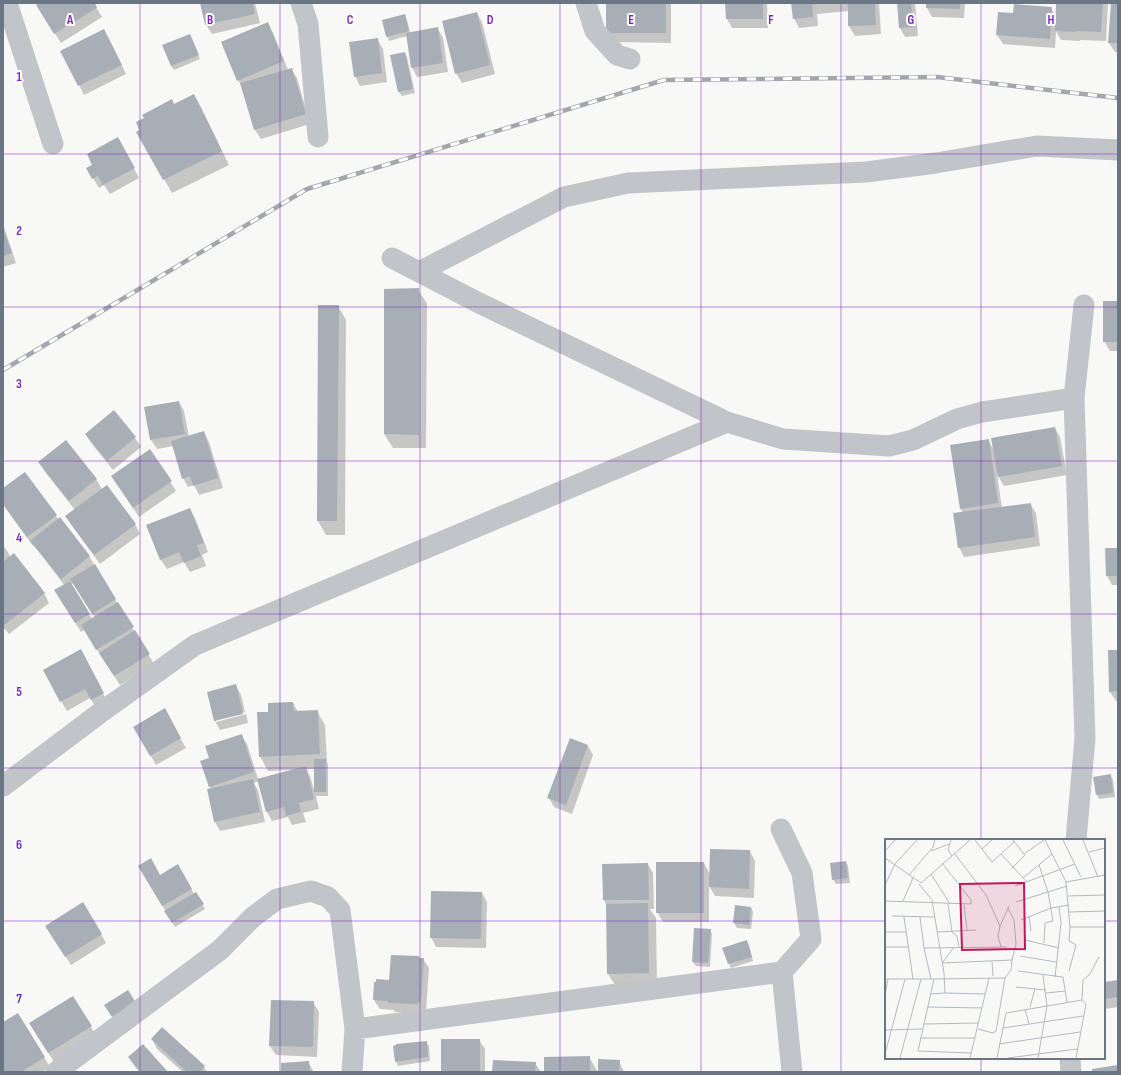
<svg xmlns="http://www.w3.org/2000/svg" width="1121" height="1075" viewBox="0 0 1121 1075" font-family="'Sofia Sans Condensed',sans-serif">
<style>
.shadow{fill:#0003;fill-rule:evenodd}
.building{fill:#a8aeb5}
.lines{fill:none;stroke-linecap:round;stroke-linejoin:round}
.street{stroke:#c1c4c8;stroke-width:21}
.rail-casing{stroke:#a3a7ad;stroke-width:4.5}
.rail{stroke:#fff;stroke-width:3;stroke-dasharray:9;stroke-linecap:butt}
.grid{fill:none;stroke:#7b2cbf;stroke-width:1;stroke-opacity:0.55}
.inset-road{fill:none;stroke:#b3b9bf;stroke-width:1}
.view{fill:#c2185b;fill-opacity:0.15;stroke:#c2185b;stroke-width:2}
.inset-edge{fill:none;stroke:#6b7684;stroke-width:2}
.grid-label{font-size:13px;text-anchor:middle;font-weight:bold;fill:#7b2cbf;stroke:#fff;stroke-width:4;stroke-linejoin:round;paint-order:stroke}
</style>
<rect width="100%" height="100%" fill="#f8f9f7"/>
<path class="shadow" d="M41,3H93L102,17L61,43L43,15Z
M201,3H255L260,23L212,34L206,25Z
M607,3H671V43L613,42L607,33Z
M726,3H767L768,28H732L727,19Z
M792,3H879L881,34L855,36L849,26V11L817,14L818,26L799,28L794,18Z
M898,3H915L918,36L905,37L900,28Z
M927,3H965L964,18L932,17L927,8Z
M1057,3H1108L1106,41L1080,40V41L1061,40L1056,31L1055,48L1003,44L997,35L1014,14L1051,8L1056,16Z
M1112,3H1118V52H1115L1109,43Z
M477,13L482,22L495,74L462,83L456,73Z
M405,15L407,20L410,33L438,29L443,38L448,72L417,77L412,67L407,36L389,41L387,36Z
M267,23L273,33L288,70L291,69L297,78L310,124L261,139L255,130L243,89L238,80Z
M190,35L200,59L174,70L171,66Z
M109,39L126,74L84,95L62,51Z
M377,39L383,49L387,82L360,86L355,76Z
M405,53L407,57L415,93L402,96L399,92Z
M194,95L202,109L229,165L172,193L164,179L141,130L174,105Z
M123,148L139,178L110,194L104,185L99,188L87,168Z
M3,224L16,263L3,267Z
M418,289L427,304L426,448H393L384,434L385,290Z
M1118,302V351H1110L1104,341Z
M319,306H338L346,320L345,535H326L318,521Z
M179,402L184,411L189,437L204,432L209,442L223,488L199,495L194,485L188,487L183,478L174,446L157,449L151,440Z
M1055,428L1060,437L1067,475L1004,486L997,474L1002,508L1030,504L1036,513L1040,546L964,557L959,547L963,513L961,509L988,440L994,450Z
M86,435L135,438L141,447L113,470L92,444Z
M150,450L176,491L139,517L118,485Z
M40,462L96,479L102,489L135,524L140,534L100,564L72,526L66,516L75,510L45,472Z
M3,489L56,516L89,556L154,664L120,685L84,630L81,632L61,600L64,585L34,545L33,546L3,505ZM74,582L95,618L92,619L71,585Z
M190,509L195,518L208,552L202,555L206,566L190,572L184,562L167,569L161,560L148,525Z
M3,545L11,557L44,593L49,603L9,634L3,627Z
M1106,549H1118V585H1112L1107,576Z
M1118,651V701H1116L1110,692Z
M86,660L108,703L97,709L90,698L67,711L61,701Z
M236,685L241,695L245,712L216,720V722L246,714L248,723L220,730L215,721L208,692Z
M293,703L298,712L317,711L325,725L327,762L328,764V796H316L319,809L303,813L306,822L292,825L288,817L272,821L267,812L259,781L254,783L258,790L265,822L220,831L215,822L208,790L211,789L210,786V758L241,735L247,744L258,779L292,770H291L268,771L260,756L269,713ZM306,769H315L314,790L310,776Z
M164,710L186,748L156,765L134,727Z
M588,746L593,755L572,814L554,807L549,798Z
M1110,775L1113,780L1115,797L1099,799L1097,795L1095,778Z
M750,851L755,861L754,898L715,896L709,886V922H663L657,912L704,863L710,874Z
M846,862L848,866L850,883L836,884L833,879Z
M648,864L653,873L654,909H650L656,918L657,987L617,988L608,974L607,906L604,900Z
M139,866L160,876L178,866L194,894L196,893L205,909L175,927Z
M482,893L487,902L486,948L436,947L431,937Z
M751,907L753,912L751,929L737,928L734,923Z
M710,930L712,934L710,967L696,966L693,962Z
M101,934L106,943L71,965L52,935Z
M746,941L749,945L753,961L731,968L729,964L723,948Z
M419,957L420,959H423L429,968L426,1011L423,1013L395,1012L394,1010L380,1009L374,1000Z
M1118,981V1007L1104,1009V983Z
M313,1002L319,1012L317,1057L276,1055L270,1046Z
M18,1014L50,1067L42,1072H3V1023Z
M91,1027L96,1036L54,1062L36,1033Z
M162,1029L204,1067L207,1072H183L157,1049L152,1039Z
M479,1040L485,1049V1072H442Z
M426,1042L429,1046L430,1061L398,1066L396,1061Z
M589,1057L598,1072H545Z
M129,1058L166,1072H139L135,1067Z
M619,1061L624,1072H599Z
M308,1062L314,1072H282Z
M535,1063L541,1072H493Z"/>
<path class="building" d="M39,3H95L97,8L54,34L36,5Z
M200,3H253L255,14L205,25Z
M606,3H666V33H606Z
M725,3H763V19H726Z
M791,3H817V4L812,5L813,17L793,19Z
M848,3H875L876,25L848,26Z
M897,3H911L913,27L899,28Z
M926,3H960V9L926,8Z
M1056,3H1103L1101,32L1076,31L1075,32L1055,31Z
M1111,3H1118V43H1108Z
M1014,4L1052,7L1050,39L996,35L998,12L1013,13Z
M477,12L490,65L455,74L442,21Z
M405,14L409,31L386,37L382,20Z
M268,22L284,61L237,81L221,42Z
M438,27L443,63L411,68L406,33Z
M104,29L122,65L78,86L60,51Z
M190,34L199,55L171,66L162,45Z
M378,38L382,73L354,77L349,42Z
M405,52L413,89L398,92L390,55Z
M292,68L306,114L254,130L240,83Z
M194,94L222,151L163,180L136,132L139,130L136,122L144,118L142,115L172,99L174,104Z
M118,137L135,168L103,185L98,176L92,179L86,168L92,165L87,154Z
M3,228L12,253L3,256Z
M419,288V435L384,434V289Z
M1103,301H1118V342H1103Z
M318,305H339L337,521H317Z
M179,401L185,434L150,440L144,407Z
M114,410L136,437L107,461L85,434Z
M1055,427L1062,466L998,477L991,438Z
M204,431L218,478L193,486L190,476L182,479L171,441Z
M989,439L998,503L960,509L950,445Z
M66,440L97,479L69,501L38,462Z
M150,449L172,481L133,508L111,476Z
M25,472L57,515L27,537L3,504V488Z
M107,485L136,524L94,555L65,516Z
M1031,503L1035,537L958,548L953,513Z
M190,508L204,543L197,545L201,556L184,563L179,552L160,560L146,525Z
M60,517L90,556L61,579L30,541Z
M1105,548H1118V576H1106Z
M14,553L45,593L3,626V562Z
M95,564L116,599L92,614L70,579Z
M70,581L90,614L75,623L54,590Z
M118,602L134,627L96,650L81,625Z
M135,630L150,654L114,676L99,653Z
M81,649L104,693L91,700L85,689L60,702L43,670Z
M1108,650H1118V691L1109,692Z
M236,684L243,714L214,721L207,692Z
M293,702L294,711L318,710L320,754L259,757L257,712H268V703Z
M165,708L181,738L150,756L133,727Z
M242,734L254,772L209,787L200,761L209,758L205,746Z
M570,738L588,745L566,805L547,798Z
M314,759H326V792H314Z
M306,766L314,799L299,803L301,812L286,816L284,807L266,812L257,779Z
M1111,774L1113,793L1096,795L1093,777Z
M253,779L260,812L214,822L207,789Z
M710,849L750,850L749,889L709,887Z
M151,858L160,875L178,864L192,889L162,906L138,866Z
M846,861L848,878L832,880L830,863Z
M656,862H704V913H656Z
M648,863L649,900H603L602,864Z
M431,891L482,892L481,939L430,938Z
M196,892L204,904L172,923L164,911Z
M83,902L102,934L65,957L45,926Z
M648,903L649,973L607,974L606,904Z
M735,905L751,907L749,925L733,923Z
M694,928L711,929L708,963L692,962Z
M747,940L752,957L728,964L722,948Z
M391,955L419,956V958H424L421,1002H418V1004L388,1003V1001L373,1000L374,982H376V979L389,980Z
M1118,980V997L1104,999V982Z
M128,990L136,1003L112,1017L104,1005Z
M73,996L92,1026L48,1053L29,1023Z
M271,1000L314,1001L313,1047L269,1046Z
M18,1013L45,1057L21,1072H3V1022Z
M162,1027L205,1066L200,1072H187L151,1039Z
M441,1039H480V1072H441Z
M427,1041L428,1057L395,1062L393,1046L396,1045V1044Z
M143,1044L168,1072H141L128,1057Z
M590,1056V1072H544V1057Z
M598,1059L620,1060L619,1072H598Z
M493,1060L536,1062L535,1072H492Z
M309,1061L310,1072H281V1063Z
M1118,1065V1072H1092V1069Z"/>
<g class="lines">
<path class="street" d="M7,3L53,144
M301,3L308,24L318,137
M586,3L595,31L617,55L630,59
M392,258L479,303L727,422
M419,272L564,197L628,183L866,172L936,163L1037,146L1118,150
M3,786L100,713L195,645L727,422L783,439L889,446L913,440L957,419L982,412L1074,398
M1076,840L1085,738L1074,398L1084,305
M782,972L792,1072
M355,1029L782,972L811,939L802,873L781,829
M1070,1058L1071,1072
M56,1072L220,950L253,917L277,899L311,891L328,897L340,910L355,1029L352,1072"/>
<defs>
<path id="rail" d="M3,370L307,189L664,80L937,77L1118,98"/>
</defs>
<use href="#rail" class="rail-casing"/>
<use href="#rail" class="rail"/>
</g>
<path class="grid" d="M140,3V1072M280,3V1072M420,3V1072M560,3V1072M701,3V1072M841,3V1072M981,3V840M3,154H1118M3,307H1118M3,461H1118M3,614H1118M3,768H1118M3,921H886M1104,921H1118M981,1058V1072"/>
<g transform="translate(885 839)">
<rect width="220" height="220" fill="#f8f9f7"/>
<path class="inset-road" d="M66,1L63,11L67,17M90,1L107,23L129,3M128,1L139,15L159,1M160,1L181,43L185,88L184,102L191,106L184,132M178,1L196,38M198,1L213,38M97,10L107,1M0,12L10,1M46,12L64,5M204,13L220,9M70,15L101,56L115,87L113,97L116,108M116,15L142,43M0,19L36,44L85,1M154,26L163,53L168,82L160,84L159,104M127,29L140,16M46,35L65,65M24,36L48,8L50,1M138,39L167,15M181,43L220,36M34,45L47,61L59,134L60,154L46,155M0,46L10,25L32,1M130,47L190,25M183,57L220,56M0,62L86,65V61L57,24M18,62L28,39M131,63L182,47M63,65L67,93L72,97L74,108M79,66L82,91M184,73L220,72M7,77L50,78M144,77L146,92M19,78L28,140M35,78L39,109L122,108M136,81L166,69L184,66M115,87L124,67M185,88H219M0,93H21M52,93L91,91M140,101L174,109M0,108H23M39,109L46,140M135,117L171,123M58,123L69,108M107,123L108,137M57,124L127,121L131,105L129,81L123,69M133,132L178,138L182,163M170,138L176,84L174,68M0,140H3L0,156M3,140H49M131,148L161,151M60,154L100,155M161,154L180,152M197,161L198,141L205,135L214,118M43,168L97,169M145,168L150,150M140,170L144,185M39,185L93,184M118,189L198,177M93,190L108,194L111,192L120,139L126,131L127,121M0,191L37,190M35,199H90M114,205L195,193M86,214L33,212L49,140L120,139M0,215L20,140M15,219L36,140M85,219L104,139M112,219L121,174L197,161L201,165L191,219M123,219L192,210M153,219L162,167L158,136"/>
<path class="view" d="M139,44L140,110L77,111L75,45Z"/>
<rect width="220" height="220" class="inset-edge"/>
</g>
<g class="grid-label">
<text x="70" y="24">A</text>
<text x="210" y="24">B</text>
<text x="350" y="24">C</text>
<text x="490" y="24">D</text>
<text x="631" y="24">E</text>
<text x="771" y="24">F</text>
<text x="911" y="24">G</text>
<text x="1051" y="24">H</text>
<text x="19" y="81">1</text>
<text x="19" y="235">2</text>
<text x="19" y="388">3</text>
<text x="19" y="542">4</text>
<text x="19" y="696">5</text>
<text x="19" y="849">6</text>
<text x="19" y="1003">7</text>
</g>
<rect width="1121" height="1075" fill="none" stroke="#6b7684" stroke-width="8"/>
</svg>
